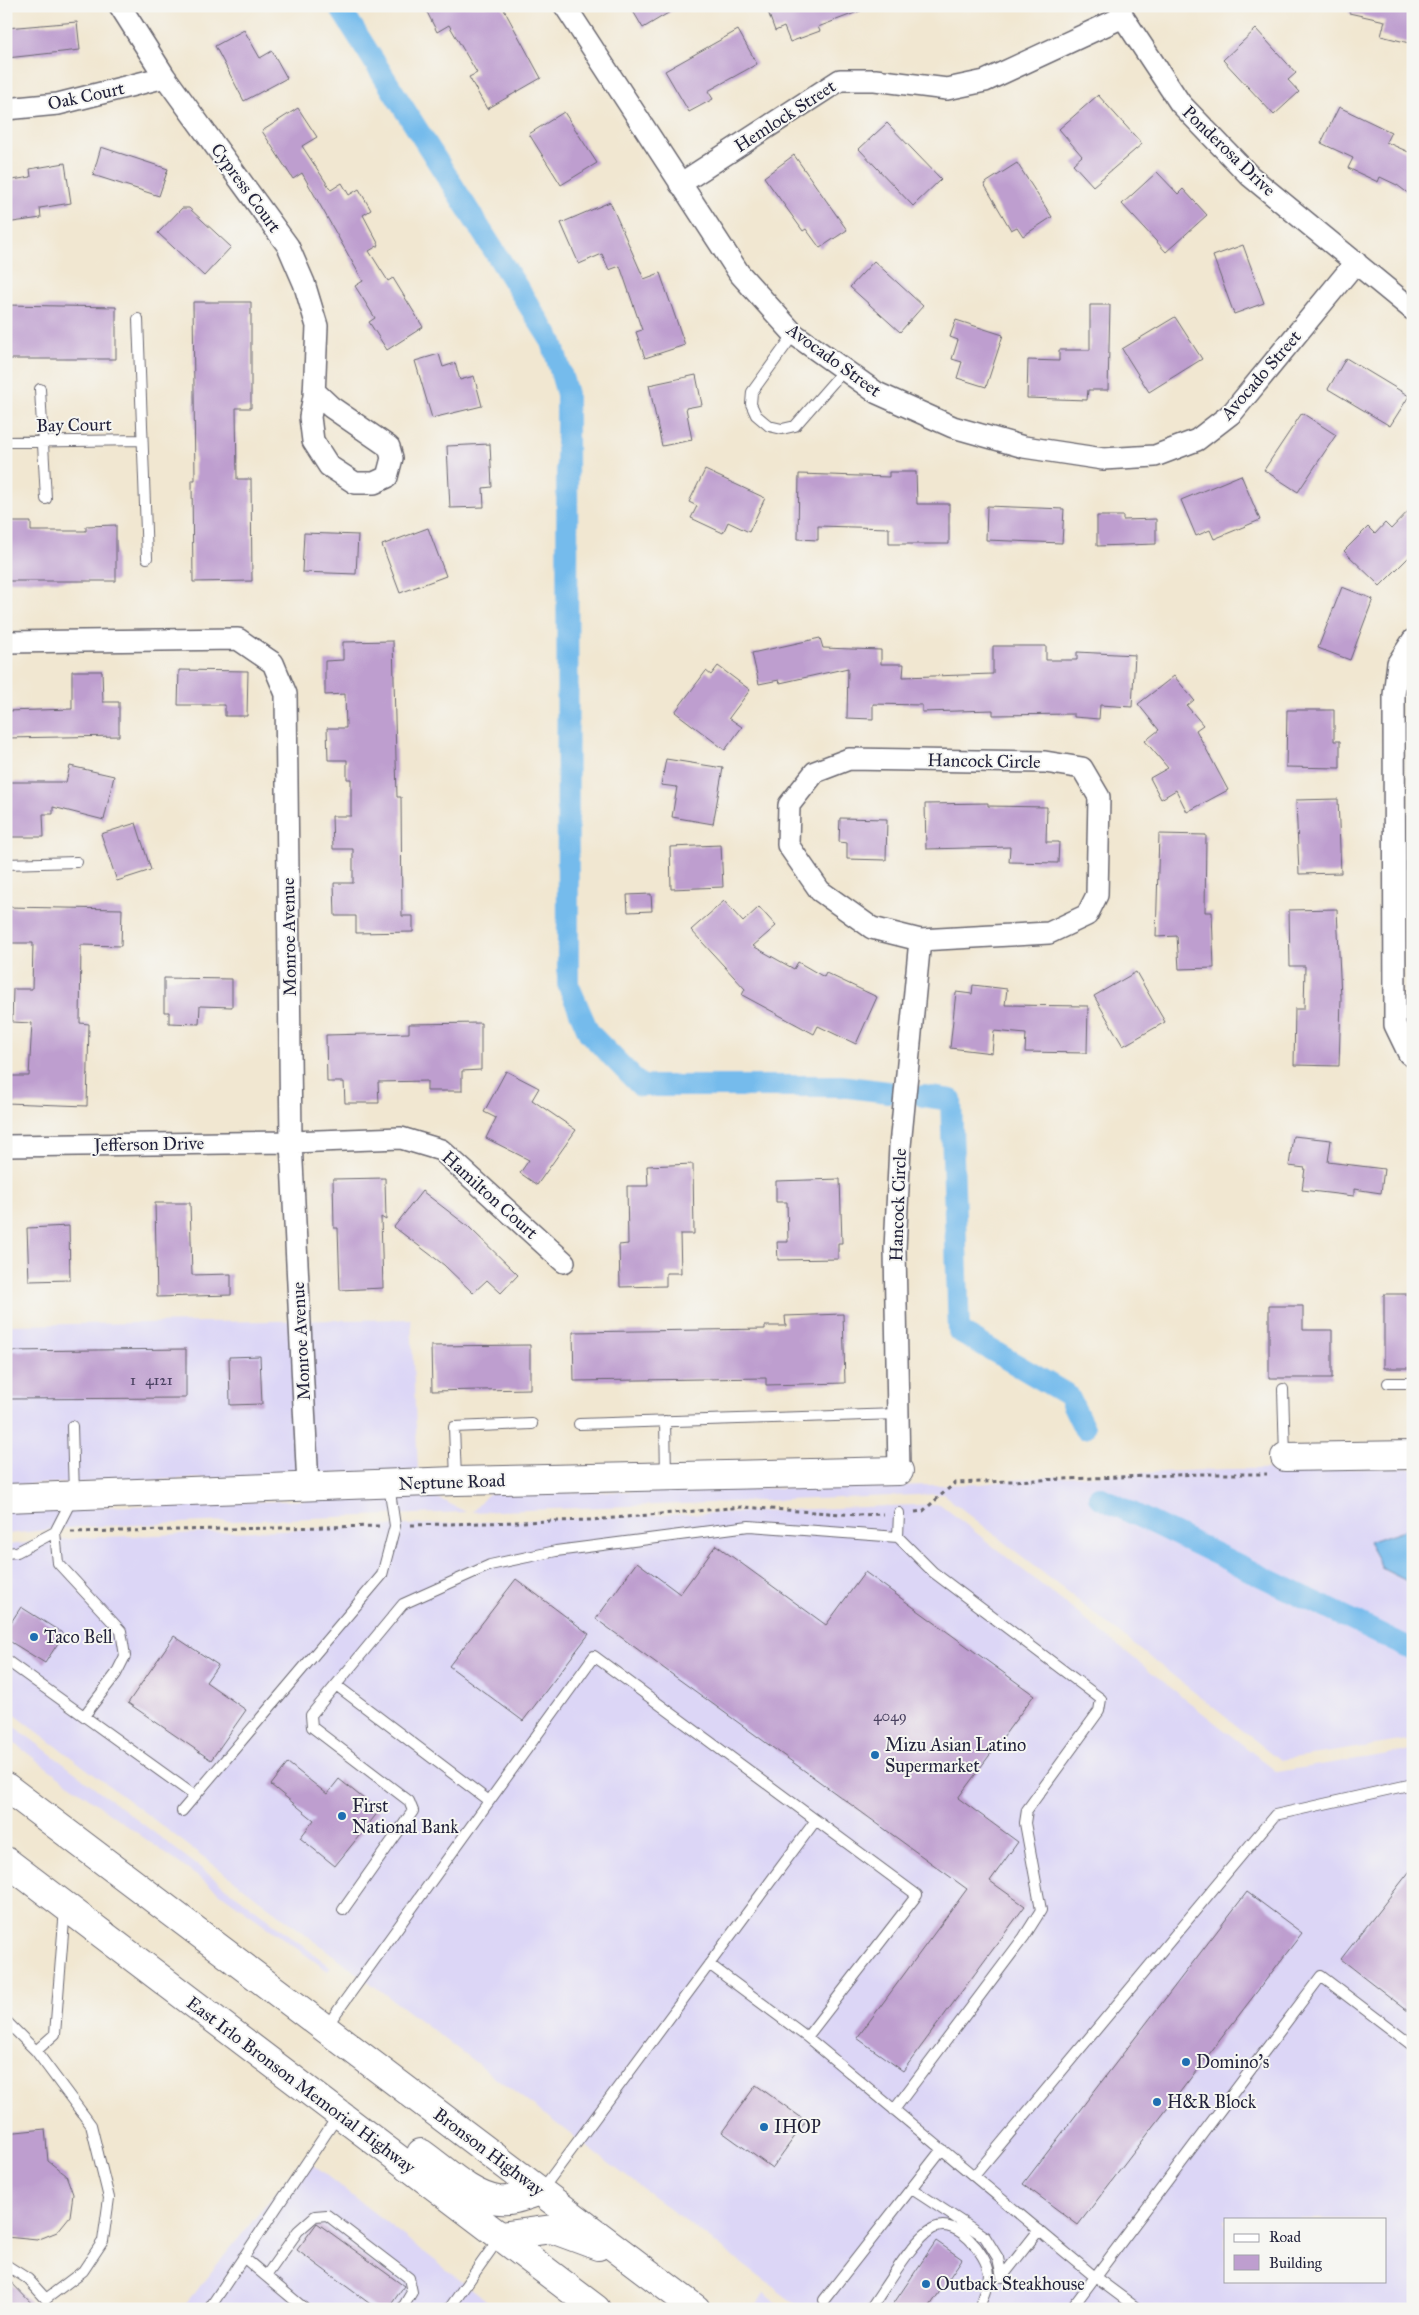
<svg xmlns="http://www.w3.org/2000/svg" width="1419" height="2315" viewBox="0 0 1419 2315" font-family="'IM FELL Great Primer',serif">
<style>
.built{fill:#dcd6f6;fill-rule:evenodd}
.water{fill:#75bbec;stroke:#4c6e94}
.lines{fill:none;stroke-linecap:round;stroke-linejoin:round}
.canal{stroke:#75bbec;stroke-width:22}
.building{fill:#be9ecf}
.service-casing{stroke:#6a6770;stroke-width:12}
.minor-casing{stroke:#6a6770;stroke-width:24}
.secondary-casing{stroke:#6a6770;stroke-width:30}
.trunk-casing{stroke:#6a6770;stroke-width:30}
.path{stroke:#6a6770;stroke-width:3;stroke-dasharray:4 4;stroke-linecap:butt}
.service{stroke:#fff;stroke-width:10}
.minor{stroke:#fff;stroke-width:21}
.secondary{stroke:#fff;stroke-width:28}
.trunk{stroke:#fff;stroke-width:28}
.poi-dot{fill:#1f6fb2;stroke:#f6f6f2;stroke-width:2}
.labels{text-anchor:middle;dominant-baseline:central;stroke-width:4;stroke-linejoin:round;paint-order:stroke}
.number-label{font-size:15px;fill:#494160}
.street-label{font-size:18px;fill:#22223b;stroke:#f6f6f2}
.poi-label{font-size:18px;fill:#22223b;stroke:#f6f6f2;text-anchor:start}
</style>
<rect width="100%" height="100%" fill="#f6f6f2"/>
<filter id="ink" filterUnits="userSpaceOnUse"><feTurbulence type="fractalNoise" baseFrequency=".02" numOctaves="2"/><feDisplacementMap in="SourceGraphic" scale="10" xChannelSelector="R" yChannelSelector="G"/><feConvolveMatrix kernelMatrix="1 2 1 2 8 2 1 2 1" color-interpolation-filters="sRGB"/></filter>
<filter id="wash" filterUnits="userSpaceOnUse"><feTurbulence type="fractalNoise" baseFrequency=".0096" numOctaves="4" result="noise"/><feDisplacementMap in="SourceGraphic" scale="20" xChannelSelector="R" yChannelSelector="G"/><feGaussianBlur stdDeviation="1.12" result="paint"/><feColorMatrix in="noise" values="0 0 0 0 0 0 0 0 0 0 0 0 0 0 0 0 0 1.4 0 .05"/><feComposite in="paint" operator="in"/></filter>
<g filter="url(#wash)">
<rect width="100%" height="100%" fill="#f1e7d1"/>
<path class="built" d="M411,1319L418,1471L6,1485V1325Z
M1413,1468V1527L1368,1542L1383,1569L1413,1584V1739L1280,1760L943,1494L472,1512L488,1494L981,1484L1032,1478L1226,1469Z
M434,1496L466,1512L78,1527L6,1534V1510Z
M940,1504L1277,1772L1413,1750V2309H802L6,1708V1545L78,1538ZM1225,2219H1385V2281H1225Z
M6,1720L331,1967L328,1971L39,1762L6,1737Z
M304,2158L497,2309H181Z
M764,2293L785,2309H763L757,2304Z"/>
<path class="water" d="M1413,1527V1584L1383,1569L1368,1542Z"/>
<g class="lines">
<path class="canal" d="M339,6L552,342L567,394L568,984L589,1033L641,1086H840L888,1092
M923,1096L951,1100L959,1331L1068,1395L1084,1428
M1099,1497L1413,1650"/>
</g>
<g id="blocks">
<path class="building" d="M424,6H502L541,78L487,109L469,77L477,73L449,25L437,32Z
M630,6H680L643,28Z
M766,6H868V8L818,27L820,31L790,42L784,27L775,31Z
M1350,6H1413V44L1381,36L1385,21L1349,13Z
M77,22L80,50L7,58L6,28Z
M1256,29L1296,73L1288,80L1299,92L1274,115L1223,60Z
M244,30L260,58L272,51L287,78L244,101L215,46Z
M738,30L757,64L708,91L713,99L689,112L665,71Z
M1098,95L1142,144L1093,186L1073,164L1082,156L1059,129Z
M1339,107L1391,132L1386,142L1413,154V197L1397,185L1380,177L1378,182L1348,168L1353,158L1321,143Z
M298,108L317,137L302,146L331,190L342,183L349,195L359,189L371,210L363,215L379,245L369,251L388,281L393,278L423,327L387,350L369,322L375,318L355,286L363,281L302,173L293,179L262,131Z
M564,112L597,163L561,185L529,134Z
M887,123L941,179L913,206L859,149Z
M101,147L168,169L159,196L93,175Z
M794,155L847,230L820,248L806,229L803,231L764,177Z
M65,163L71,203L40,208L41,218L6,223V181L31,177L30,169Z
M1017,163L1052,217L1023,236L1017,227L1011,230L984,184Z
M1157,172L1178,194L1183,189L1207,215L1166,252L1122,204Z
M610,202L644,279L660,273L685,345L645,358L636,332L642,330L620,266L609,270L602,254L579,264L561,223Z
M182,208H189L231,247L204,276L158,233Z
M1243,245L1264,303L1234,314L1213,256Z
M874,261L923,306L900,332L850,287Z
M193,302H251V408H236L237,479H251L252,581L193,582L192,480H195Z
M6,305L116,307V359H6Z
M1090,305H1110L1108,390H1088L1087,400L1027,398L1028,360L1059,361V350H1090Z
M1175,317L1202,359L1149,392L1122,349Z
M956,320L1003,335L986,387L957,378L962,362L952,359L958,340L950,337Z
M439,354L443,367L455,363L460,380L474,376L482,406L432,418L415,361Z
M1346,358L1409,396L1390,426L1328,389Z
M696,375L702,405L686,408L692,440L662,446L649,385Z
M1302,413L1336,435L1298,492L1264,470Z
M490,444L492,487L483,488L484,507L450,508L447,446Z
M705,470L765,498L749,532L728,522L723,533L691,518L697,506L689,502Z
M889,472H916L917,504H949V544H889V528L818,526V540L798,539L799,474L889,477Z
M1241,475L1260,520L1214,539L1210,530L1196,536L1181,500Z
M987,506L1064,509L1062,543L986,540Z
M1413,506V553L1380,586L1344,551L1368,527L1375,534L1385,523L1391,529Z
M1097,516H1123V520L1156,519V544L1097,546Z
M6,522H31V531H86V526L116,525V581H6Z
M428,528L446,576L400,593L382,545Z
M304,533L358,535L356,574L302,572Z
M1342,587L1373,599L1350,660L1318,648Z
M820,638L823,648L881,650V664H904L903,677L993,674V646H1046V660H1077V652L1135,655L1132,707L1100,705L1099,719L1074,717V714L993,715V710L922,712V705L873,704V719L847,718L848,668L780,683L779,680L759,684L752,653Z
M393,641L397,797H401L402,916H413V932L356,933V916H335L334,883H353V849H333L332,816H351V779H347V760H328L327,728H346L345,694L325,695V661L343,660V642Z
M718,666L750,690L729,718L742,727L725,750L675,712L706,671L711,675Z
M179,670L248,671L247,716H225V705H178Z
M72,671H102L103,702H119V736L6,738V711L72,709Z
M1174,676L1194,700L1187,706L1203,725L1196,730L1228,790L1187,812L1176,790L1161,799L1150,778L1168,768L1145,741L1159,730L1138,704Z
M1287,710H1334V741H1340V768L1286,767Z
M666,759L723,768L713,824L672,817L677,787L661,785Z
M70,766L114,776L104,820L53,807V814H43L44,837H6V782H66Z
M1338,799L1341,873L1299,874L1296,800Z
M988,803V806L1047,807L1046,842H1059L1058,863L1009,862L1010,847L926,849L925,804Z
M840,818L887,819L886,860L847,859V843L839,842Z
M136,823L151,870L117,881L101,834Z
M1159,834L1206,835L1205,912H1212L1214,968L1179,969L1177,936L1156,937Z
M721,845L723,887L671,889L670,847Z
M651,894L652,911L628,912L627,895Z
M724,901L743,922L759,907L776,926L753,946L794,969L798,962L824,977L826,973L877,997L856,1044L818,1026L814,1034L742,995L745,989L691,930Z
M6,907L122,909L121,946L81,945L80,1023L89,1024L87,1106L6,1103V1076H29L32,1023L12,1022L13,989H32L33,943H6Z
M1337,909L1341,998L1339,1066L1294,1065L1295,1009H1304L1305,966H1290L1289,910Z
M1136,972L1165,1022L1123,1046L1094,996Z
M164,978L232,979V1007L200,1006L199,1024L169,1023V1012H164Z
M973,985L1007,989L1005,1005L1088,1006L1087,1053L1025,1052L1026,1034L994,1031L992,1053L950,1048L956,992L972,994Z
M481,1023V1070L462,1071V1091H427V1081L378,1082L379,1103H345L344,1082H327L326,1035L409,1033V1024Z
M506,1071L539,1088L532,1100L576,1130L537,1185L520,1173L529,1160L486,1138L496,1118L484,1112Z
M1293,1136L1331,1140L1328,1162L1384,1169L1381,1193L1354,1189V1196L1302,1190L1305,1168L1289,1166Z
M693,1164L694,1234H680L681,1273H666V1286L620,1287L619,1245L628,1244L627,1186H648L647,1166Z
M385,1178L386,1220L381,1217L383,1288L340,1290L338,1228H334L333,1179Z
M840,1179L842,1243H838V1259L778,1260L777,1242H788L787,1202H776V1181Z
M422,1191L469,1227L518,1275L501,1293L487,1280L473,1293L444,1265L394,1227Z
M155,1203H190L192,1275L231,1274V1295L157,1297Z
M69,1226L70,1280L29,1281L27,1228Z
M1384,1294H1413V1368H1384Z
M1269,1306H1303V1330H1332V1378H1269Z
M843,1314L845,1383L766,1385V1378L574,1381L573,1332L765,1329V1326H786L785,1316Z
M530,1345V1389L432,1391L431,1346Z
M186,1349V1398L6,1399V1351Z
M260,1356L262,1404L230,1405L229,1357Z
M716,1545L826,1625L865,1572L1034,1695L958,1798L1018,1842L990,1881L1025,1906L903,2071L857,2038L967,1889L596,1619L637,1562L680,1594Z
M516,1579L589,1634L523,1721L449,1666Z
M21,1607L64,1634L45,1663L6,1639V1630Z
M174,1636L218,1665L206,1682L246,1710L211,1760L128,1703Z
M288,1763L327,1794L339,1779L379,1811L335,1866L300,1838L314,1820L271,1785Z
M1413,1867V2015L1341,1959Z
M1247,1892L1302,1933L1078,2225L1023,2184Z
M756,2085L806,2121L772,2168L722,2132Z
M45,2129L48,2161L66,2175L73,2194L70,2216L57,2232L37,2240L6,2237V2133Z
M317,2223L404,2286L388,2309H377L297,2250Z
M936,2241L962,2259L928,2309H890Z
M6,2277L37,2309H6Z"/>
</g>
</g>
<g filter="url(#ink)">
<use href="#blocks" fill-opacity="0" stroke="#6a6770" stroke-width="1"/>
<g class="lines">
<defs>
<path id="service" d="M138,319L147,558
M794,334L752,392L751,404L756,415L769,426L782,429L795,426L844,370
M40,389L46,499
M6,442L142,440
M6,864L77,862
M1388,1383H1413
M1283,1389L1285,1456
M665,1421L666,1476
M579,1424L898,1414
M72,1426L74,1495L55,1532L58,1563L121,1631L125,1656L116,1674L84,1716
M456,1479L454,1427L532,1424
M6,1553L17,1552L55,1532
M6,1660L195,1796
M336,1685L489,1801
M182,1811L382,1575L395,1526L389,1485
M343,1910L413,1811L409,1801L312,1727L311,1715L403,1604L490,1565L556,1551L749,1526L898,1537
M709,1964L807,2037L1095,2277L1138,2309
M6,2021L36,2051L91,2125L109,2198L103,2241L83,2271L46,2299L28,2279L6,2265
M326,2027L594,1656L917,1895L807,2037
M36,2051L55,2034L65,1908
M894,2110L1024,1937L1041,1910L1025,1823L1027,1810L1099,1711L1101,1699L933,1572L898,1537L899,1513
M974,2176L1275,1815L1413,1784
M912,2189L985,2237L998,2258L1002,2277
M541,2191L816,1820
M243,2257L305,2309
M266,2276L298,2231L315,2216L327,2215L409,2278L412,2292L402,2309
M1002,2277L1039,2230
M824,2300L942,2149
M209,2309L339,2114
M449,2309L500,2237
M870,2309C884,2290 915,2236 934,2228C956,2217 987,2253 989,2274C989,2283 983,2295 981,2303
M1071,2309L1321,1976L1413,2046"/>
<path id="minor" d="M120,6L165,77L288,246L304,283L317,326L314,396L310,417L313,441L329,466L355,483H374L387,477L392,458L389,447L331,407L314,391
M565,6L739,273L794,334L877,393L953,427L1024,447L1103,459L1155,456L1197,440L1232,413L1356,262
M1120,6L1123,17L1180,103L1250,176L1413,310
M6,109L58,104L165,77
M680,184L840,80H875L947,89L985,81L1123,17
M1413,640L1398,663L1394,695L1395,1025L1409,1054L1413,1056
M6,642L238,639L273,663L286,694L291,1142L308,1486
M849,759L1045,762L1082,768L1099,797L1097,895L1087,915L1049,933L920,940L872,928L820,891L788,845L789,805L815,772Z
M6,1146L291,1142L401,1138L441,1150L564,1262
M899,1471L895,1249L900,1146L920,940"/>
<path id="secondary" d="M1285,1457L1413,1455
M6,1498L456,1481L899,1471"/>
<path id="trunk" d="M6,1787L696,2309
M6,1861L596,2309
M421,2153C444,2169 470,2196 498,2200C513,2202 527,2195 541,2191
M501,2236L552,2229L598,2246"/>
</defs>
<use href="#service" class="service-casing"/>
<use href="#minor" class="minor-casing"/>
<use href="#secondary" class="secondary-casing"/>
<use href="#trunk" class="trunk-casing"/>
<path class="path" d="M915,1512L923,1511L955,1483L1202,1474H1267
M411,1525L591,1520L742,1507L857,1515L883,1514
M71,1532L379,1526"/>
<use href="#service" class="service"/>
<use href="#minor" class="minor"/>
<use href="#secondary" class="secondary"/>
<use href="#trunk" class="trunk"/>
</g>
</g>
<g class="poi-dot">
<circle cx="34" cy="1637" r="5"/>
<circle cx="875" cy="1755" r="5"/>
<circle cx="342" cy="1816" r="5"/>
<circle cx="1186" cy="2062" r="5"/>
<circle cx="1157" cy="2102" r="5"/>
<circle cx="764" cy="2127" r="5"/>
<circle cx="926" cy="2284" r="5"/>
</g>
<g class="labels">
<g class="number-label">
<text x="133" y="1380">1</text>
<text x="159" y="1380">4121</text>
<text x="890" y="1716">4049</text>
</g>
<g class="street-label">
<text transform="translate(86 96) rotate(-12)">Oak Court</text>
<text transform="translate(785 116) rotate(-33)">Hemlock Street</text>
<text transform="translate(1229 151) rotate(44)">Ponderosa Drive</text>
<text transform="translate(246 188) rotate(54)">Cypress Court</text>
<text transform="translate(834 360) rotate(36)">Avocado Street</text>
<text transform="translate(1261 375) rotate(-49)">Avocado Street</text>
<text transform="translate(74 425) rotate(-1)">Bay Court</text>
<text transform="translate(984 761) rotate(1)">Hancock Circle</text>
<text transform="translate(289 937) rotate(-91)">Monroe Avenue</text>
<text transform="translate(149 1144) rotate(-1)">Jefferson Drive</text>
<text transform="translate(490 1195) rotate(42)">Hamilton Court</text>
<text transform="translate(898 1205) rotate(-88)">Hancock Circle</text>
<text transform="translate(301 1341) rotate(-93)">Monroe Avenue</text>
<text transform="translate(452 1482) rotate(-2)">Neptune Road</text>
<text transform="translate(301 2085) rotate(37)">East Irlo Bronson Memorial Highway</text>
<text transform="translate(489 2152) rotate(37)">Bronson Highway</text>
</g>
<g class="poi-label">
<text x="44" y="1637">Taco Bell</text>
<text x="885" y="1745">Mizu Asian Latino<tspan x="885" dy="21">Supermarket</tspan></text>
<text x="352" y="1806">First<tspan x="352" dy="21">National Bank</tspan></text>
<text x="1196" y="2062">Domino's</text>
<text x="1167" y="2102">H&amp;R Block</text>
<text x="774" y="2127">IHOP</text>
<text x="936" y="2284">Outback Steakhouse</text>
</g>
</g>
<rect width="1419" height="2315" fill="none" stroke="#f6f6f2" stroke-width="25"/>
<rect x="1224" y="2218" width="162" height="65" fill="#f6f6f2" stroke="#a1a1a9"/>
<rect x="1234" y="2234" width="25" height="8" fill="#ffffff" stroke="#a1a1a9"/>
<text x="1269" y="2242" font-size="15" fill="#22223b">Road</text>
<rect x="1234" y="2255" width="25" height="15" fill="#be9ecf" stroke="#a1a1a9"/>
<text x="1269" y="2268" font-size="15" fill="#22223b">Building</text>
</svg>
